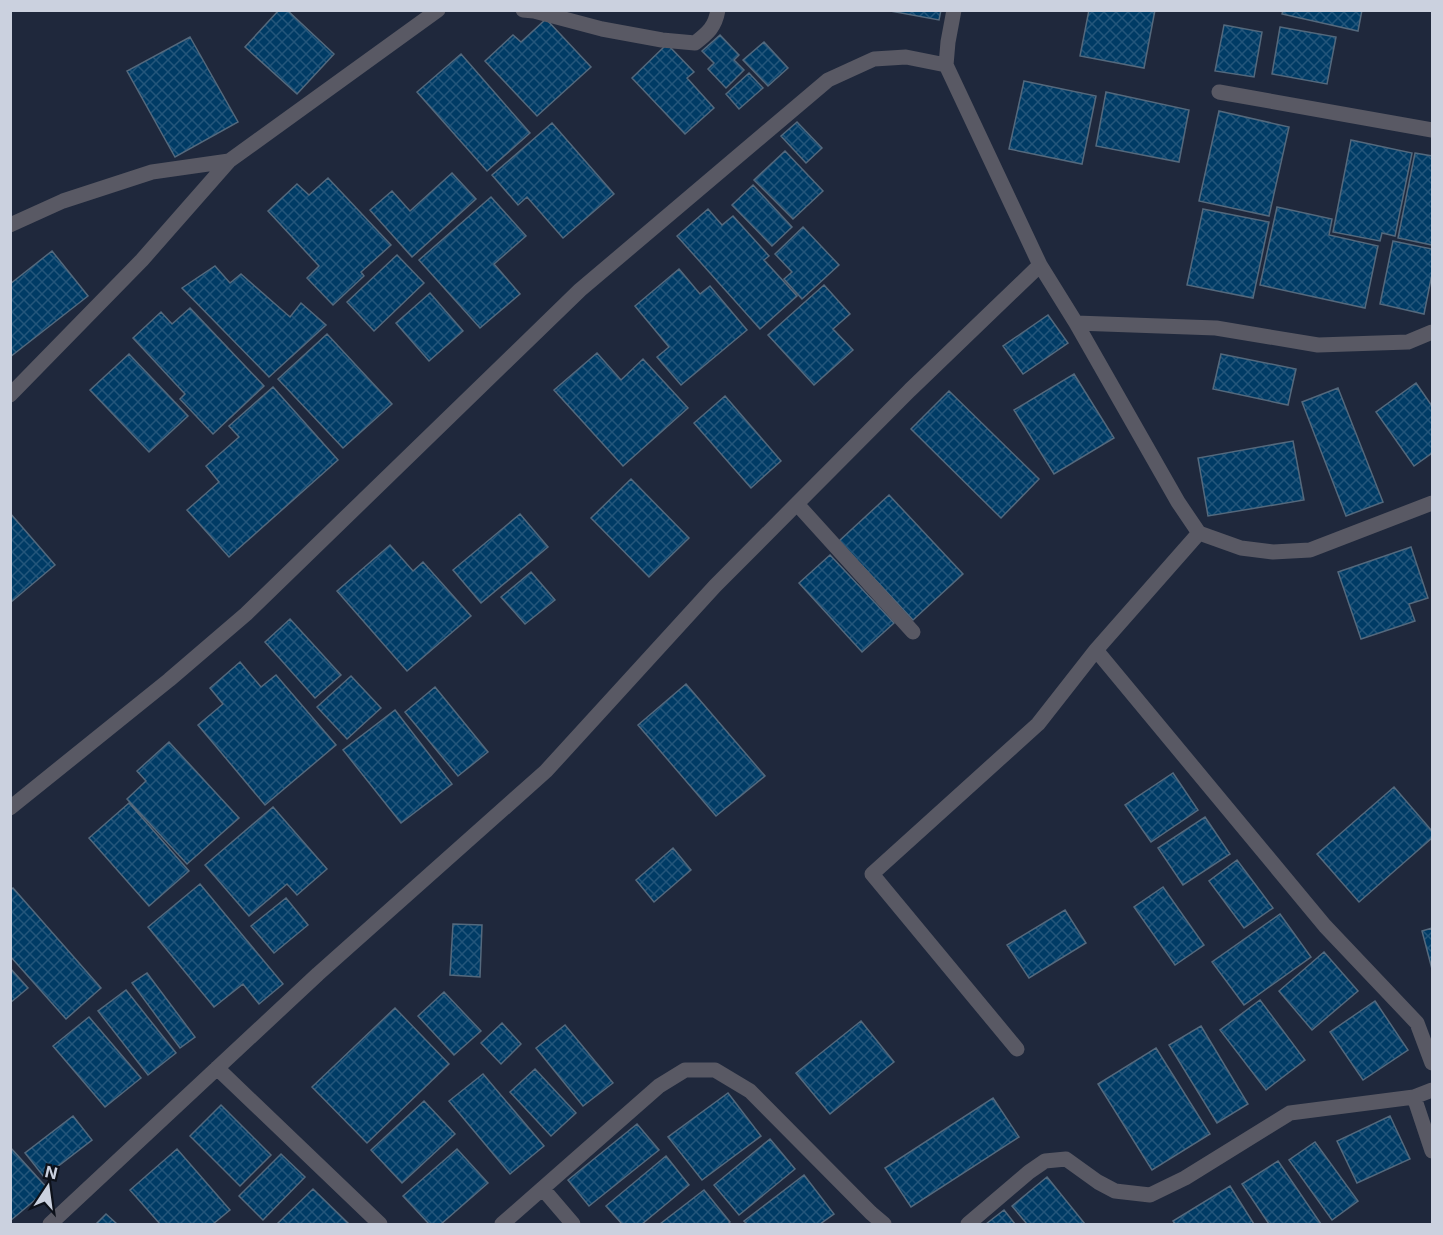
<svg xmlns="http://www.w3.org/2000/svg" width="1443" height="1235" viewBox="0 0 1443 1235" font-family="Inter,sans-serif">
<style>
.building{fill:url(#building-cross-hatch);stroke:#54697d;stroke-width:1.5}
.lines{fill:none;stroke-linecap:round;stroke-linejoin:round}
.minor{stroke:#595964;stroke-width:15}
</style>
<defs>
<pattern id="building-cross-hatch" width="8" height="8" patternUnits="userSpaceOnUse" patternTransform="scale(1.5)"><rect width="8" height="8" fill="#003b65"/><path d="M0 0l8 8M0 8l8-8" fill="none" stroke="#24567b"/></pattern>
</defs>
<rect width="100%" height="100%" fill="#1f283c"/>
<path class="building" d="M279,10H287L334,54L297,94L245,47Z
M885,10H941L939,20Z
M1089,10H1155L1144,68L1080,56Z
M1283,10H1362L1358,31L1282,14Z
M546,19L591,67L537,116L485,61L513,35L521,42Z
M1224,25L1262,32L1254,77L1215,71Z
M1280,27L1336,37L1327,84L1272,74Z
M720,35L739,55L734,60L744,70L726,88L708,69L714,63L702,51Z
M190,37L238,122L175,157L127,71Z
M764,42L788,68L768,86L743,60Z
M667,44L694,72L687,78L714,108L685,134L632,78Z
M461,54L530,133L487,171L417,92Z
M749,73L763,88L739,109L726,94Z
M1024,81L1096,96L1082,164L1009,149Z
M1106,92L1189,110L1179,162L1096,146Z
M1219,111L1289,127L1269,216L1199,201Z
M797,122L822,148L806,163L781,136Z
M552,123L614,194L563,238L527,197L518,205L492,175Z
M1351,140L1412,153L1395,236L1382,233L1380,241L1333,232Z
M785,151L823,191L793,219L754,180Z
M1415,153L1432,156V245L1398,238Z
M452,173L476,199L412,257L370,210L392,191L410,211Z
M328,178L391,245L361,272L364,276L333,305L307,278L319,266L268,211L297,184L309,195Z
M753,185L792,227L772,246L732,205Z
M491,197L526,236L494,264L520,294L480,328L419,260Z
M1277,207L1332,219L1329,235L1378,246L1365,308L1260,285Z
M708,209L722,225L733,216L769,256L764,260L797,296L760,329L677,236Z
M1203,209L1269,222L1253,298L1187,285Z
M803,227L839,265L802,299L784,279L792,272L775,254Z
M1393,241L1432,249V274L1424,314L1380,304Z
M52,251L88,296L10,357V284Z
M397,255L424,283L374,331L347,302Z
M215,266L230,283L241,274L290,317L301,303L326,325L269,377L182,288Z
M679,269L700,294L710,286L747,330L681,385L657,357L669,347L635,306Z
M824,285L850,314L833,329L853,350L814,385L768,335Z
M430,293L463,331L429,361L396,323Z
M190,308L264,386L213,434L180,399L185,394L133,338L161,312L172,324Z
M1048,315L1068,343L1023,374L1003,346Z
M327,334L392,404L343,448L278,379Z
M597,353L621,380L643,359L688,408L623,466L554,390Z
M129,354L188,416L149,452L90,390Z
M1221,354L1296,369L1288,405L1213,389Z
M1074,374L1114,438L1054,474L1014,410Z
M1416,383L1432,406V453L1414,466L1376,412Z
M273,387L338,460L229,557L187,510L219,482L206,466L239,437L229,426Z
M1338,388L1383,502L1346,516L1302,402Z
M949,391L1039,479L1001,518L911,429Z
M725,396L781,461L751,488L694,423Z
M1293,441L1304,500L1208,516L1198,458Z
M631,479L689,538L649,577L591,518Z
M889,495L963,574L913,620L839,541Z
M10,513L55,565L10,603Z
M520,514L548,547L481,603L453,570Z
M390,545L413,571L423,562L471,616L407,671L337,591Z
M1411,547L1428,598L1409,604L1415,621L1361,639L1338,572Z
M830,555L894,623L862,652L799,583Z
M531,572L555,600L525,624L501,597Z
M290,619L341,675L315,698L265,642Z
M240,662L261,687L276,675L336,745L265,805L198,725L223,704L210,688Z
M351,676L381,708L347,739L317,707Z
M686,684L765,776L716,816L638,725Z
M435,687L488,752L458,776L405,712Z
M395,710L452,784L401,823L343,750Z
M169,742L239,818L187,864L127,799L146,781L137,771Z
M1173,773L1198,810L1151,842L1125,805Z
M1394,787L1432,831V838L1359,902L1317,854Z
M129,803L189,871L149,906L89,838Z
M273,807L327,869L297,895L287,884L249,916L205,865Z
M1205,817L1230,854L1183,885L1158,848Z
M673,848L691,870L654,902L636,880Z
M1237,860L1273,908L1244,928L1209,881Z
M200,884L283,984L259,1004L243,984L214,1007L148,927Z
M1163,887L1204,945L1175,965L1134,907Z
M13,888L101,988L66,1019L10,956V890Z
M286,898L308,925L274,953L251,926Z
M1065,910L1086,943L1029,978L1007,945Z
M1280,914L1311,957L1244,1005L1212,962Z
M453,924L482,925L480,977L450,975Z
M1432,928V969L1422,931Z
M1324,952L1358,991L1312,1030L1279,991Z
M10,968L28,988L10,1003Z
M147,973L195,1037L180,1048L132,983Z
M126,990L176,1053L148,1075L98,1011Z
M444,992L481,1031L454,1055L418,1016Z
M1260,1000L1305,1060L1266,1090L1220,1030Z
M1375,1001L1408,1050L1363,1080L1330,1032Z
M395,1008L449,1064L367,1143L312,1087Z
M89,1017L141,1078L105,1107L53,1046Z
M861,1021L894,1062L830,1114L796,1073Z
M502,1023L521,1044L501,1064L481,1043Z
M565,1025L613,1083L583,1106L536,1048Z
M1201,1026L1248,1104L1217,1123L1169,1045Z
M1156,1048L1210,1134L1152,1170L1098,1084Z
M535,1069L576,1113L551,1136L510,1092Z
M483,1074L544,1146L510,1174L449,1101Z
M728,1093L761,1136L702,1180L668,1137Z
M993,1098L1019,1137L911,1207L885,1168Z
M424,1101L455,1134L402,1183L371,1150Z
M221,1105L271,1155L240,1186L190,1136Z
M73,1116L92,1140L44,1177L25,1153Z
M1390,1116L1410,1159L1357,1183L1337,1141Z
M637,1124L659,1150L589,1206L568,1180Z
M770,1139L795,1169L739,1215L714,1185Z
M1315,1142L1358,1201L1332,1220L1289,1160Z
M10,1147L48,1189L10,1221Z
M177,1149L230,1210L213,1224H160L130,1190Z
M457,1149L488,1183L441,1224H429L403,1196Z
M281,1154L305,1177L263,1220L239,1196Z
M666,1156L689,1185L642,1224H622L606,1206Z
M1278,1161L1321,1224H1269L1242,1184Z
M804,1175L834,1214L820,1224H747L744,1221Z
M1047,1177L1085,1224H1027L1012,1206Z
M1230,1186L1254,1224H1175L1173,1221Z
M313,1189L349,1224H277Z
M704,1190L730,1222L728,1224H660Z
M1004,1210L1015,1224H986Z
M106,1214L117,1224H96Z"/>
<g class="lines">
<path class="minor" d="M523,10L534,11L602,29L662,40L695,43C708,33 715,27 718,10
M954,10L948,42L946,65L1040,265L1076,323L1178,502L1199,533L1241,548L1273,552L1310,550L1432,503
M1219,92L1432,130
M10,225L63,201L152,172L229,161L438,10
M1076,323L1216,328L1318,345L1408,342L1432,332
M10,395L142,260L229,161
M797,504L913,632
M1096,650L1325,926L1417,1023L1432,1063
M10,808L169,680L246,614L580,290L828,80L874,59L906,57L946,65
M1017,1049L872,874L1038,724L1096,650L1199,533
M217,1068L380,1224
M1414,1097L1432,1090
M543,1189L573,1224
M50,1224L318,974L546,771L715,586L910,390L1040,265
M502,1224L659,1086L685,1070H715L750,1091L871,1213L884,1224
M968,1224L1029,1172L1045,1161L1066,1159L1098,1182L1115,1191L1150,1195L1185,1178L1290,1113L1414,1097L1432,1151"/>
</g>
<rect width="1443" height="1235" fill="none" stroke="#cbd1df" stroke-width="24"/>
<g transform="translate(48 1187) rotate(13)" stroke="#0d111a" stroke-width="4.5" paint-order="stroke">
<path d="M0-4.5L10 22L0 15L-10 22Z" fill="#cbd1df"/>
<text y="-9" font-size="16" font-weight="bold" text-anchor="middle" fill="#cbd1df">N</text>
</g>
</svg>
